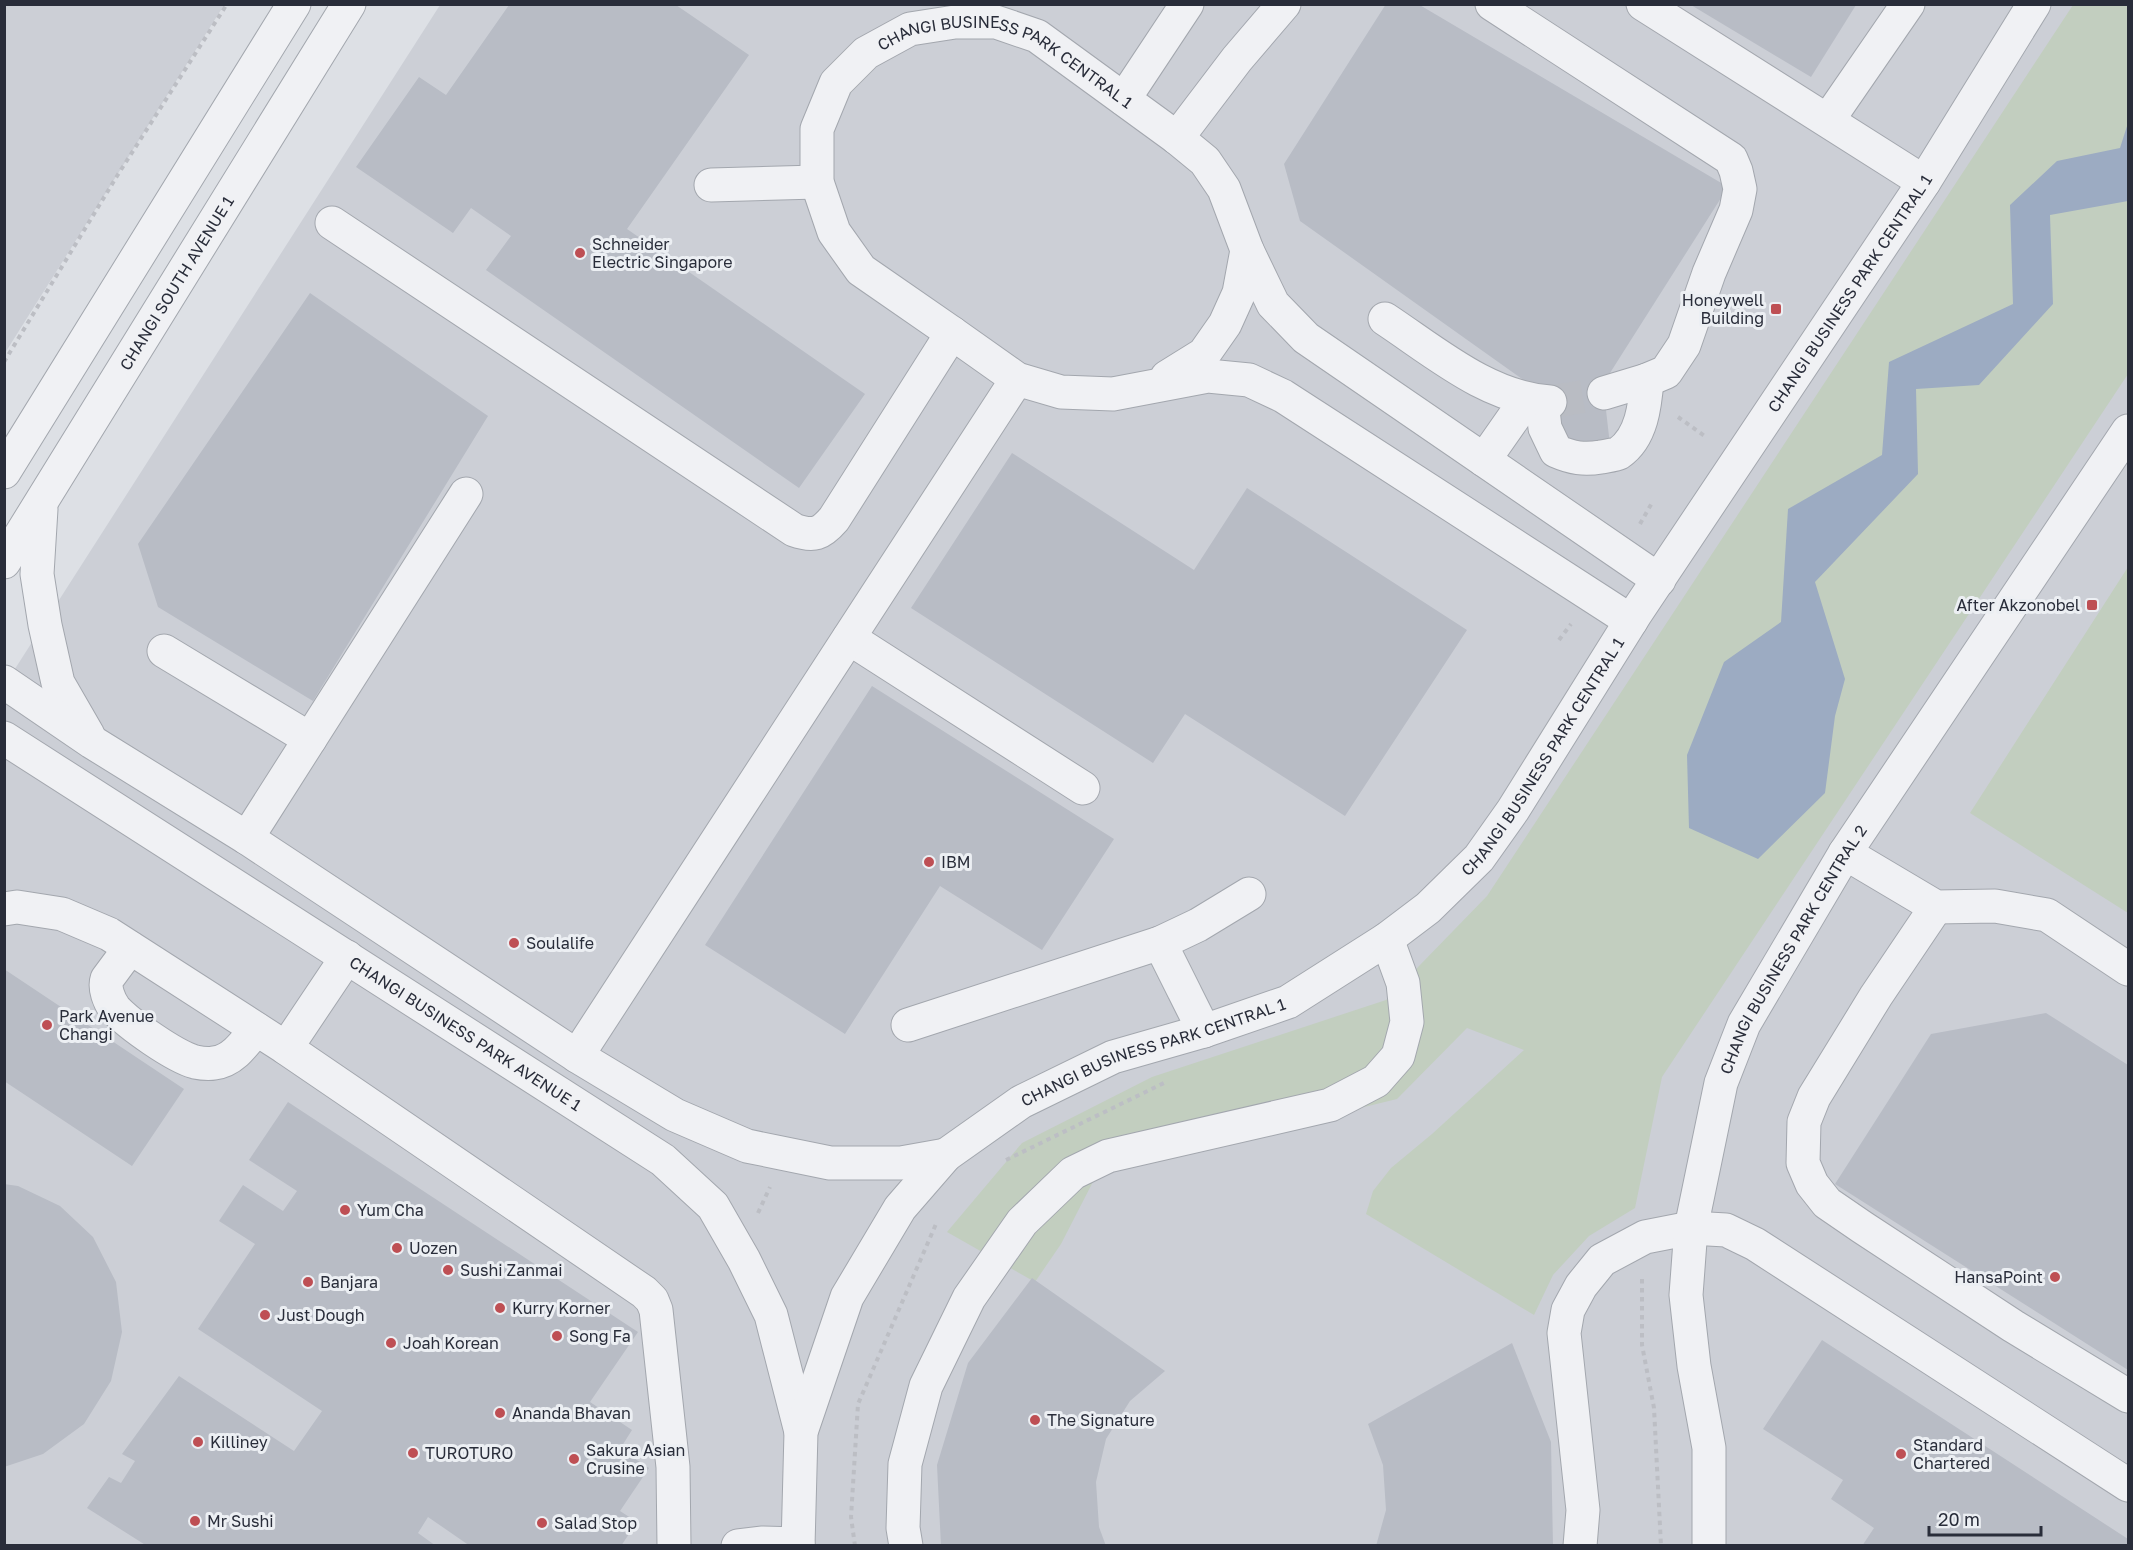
<svg xmlns="http://www.w3.org/2000/svg" width="2133" height="1550" viewBox="0 0 2133 1550" font-family="'Golos Text',sans-serif">
<style>
.built{fill:#cccfd6}
.green{fill:#c2cebf}
.water{fill:#9cabc2}
.building{fill:#b8bcc5}
.lines{fill:none;stroke-linecap:round;stroke-linejoin:round}
.minor-tunnel{stroke:#b9bcc3;stroke-width:33;stroke-dasharray:33 16;stroke-linecap:butt}
.minor-casing{stroke:#a3a7ae;stroke-width:35}
.path{stroke:#bcbec4;stroke-width:4;stroke-dasharray:4.5 4.5;stroke-linecap:butt}
.minor{stroke:#f0f1f4;stroke-width:33}
.poi-dot{fill:#be4f54;stroke:#eceff3;stroke-width:2}
.labels{text-anchor:middle;dominant-baseline:central;stroke-width:6;stroke-linejoin:round;paint-order:stroke}
.street-label{font-size:16px;fill:#292d3a;stroke:#eceff3}
.poi-label{font-size:16px;fill:#292d3a;stroke:#eceff3;text-anchor:start}
</style>
<rect width="100%" height="100%" fill="#dde0e5"/>
<path class="built" d="M5,4L224,5L5,353L4,5Z
M440,5H2128V1545H5L4,686Z"/>
<path class="green" d="M2073,5H2128V374L1662,1077L1635,1208L1589,1236L1553,1275L1534,1315L1366,1214L1373,1191L1391,1168L1432,1134L1524,1050L1467,1028L1397,1099L1098,1172L1061,1244L1035,1282L947,1232L1022,1143L1152,1077L1386,1000L1487,896Z
M2128,567V913L1970,813Z"/>
<path class="water" d="M2128,123V201L2050,215L2053,304L1979,385L1916,389L1918,474L1815,582L1845,679L1835,716L1825,793L1758,859L1689,828L1687,755L1724,662L1781,622L1788,509L1882,455L1889,362L2013,304L2010,205L2057,161L2120,148Z"/>
<path class="building" d="M1386,4H1418L1728,187L1603,384L1610,445L1563,451L1549,398L1300,221L1284,164Z
M509,5H676L749,55L627,229L865,394L799,488L486,270L511,236L471,208L453,233L356,167L419,77L446,95Z
M1691,5H1856L1811,77Z
M310,293L488,416L313,701L158,607L138,544Z
M1012,453L1194,570L1247,488L1467,630L1345,816L1185,714L1153,763L911,608Z
M872,686L1114,839L1042,950L940,886L845,1034L705,945Z
M4,969L184,1089L132,1166L4,1081Z
M2046,1013L2128,1065V1370L1835,1184L1931,1034Z
M288,1102L638,1332L590,1402L632,1430L620,1449L649,1468L620,1511L637,1522L621,1546H470L428,1517L418,1533L436,1546H147L87,1508L109,1477L121,1483L135,1461L122,1454L179,1376L294,1451L322,1411L198,1329L255,1244L219,1221L243,1185L283,1211L297,1191L249,1160Z
M4,1184L18,1186L60,1206L93,1237L116,1282L122,1332L111,1381L84,1424L43,1454L4,1467Z
M1032,1278L1165,1371L1130,1401L1106,1439L1096,1482L1099,1527L1106,1546H941L937,1465L968,1363Z
M1822,1340L2128,1539V1546H1862L1874,1528L1831,1499L1843,1480L1763,1429Z
M1512,1343L1551,1442L1553,1546H1376L1386,1510L1383,1465L1368,1424Z"/>
<g class="lines">
<path class="minor-tunnel" d="M1550,402L1604,393"/>
<defs>
<g id="minor">
<path d="M1492,4L1731,159L1736,171L1740,189L1736,210L1709,273L1684,345L1666,372L1647,380L1604,393"/>
<path d="M1643,4L1924,182"/>
<path d="M1124,99L1187,4"/>
<path d="M1828,120L1908,4"/>
<path d="M1177,138L1237,59L1284,4"/>
<path d="M711,185L817,182"/>
<path d="M332,223L794,530C814,537 821,534 834,519L952,333"/>
<path d="M1385,319C1435,352 1488,398 1550,402"/>
<path d="M1167,377L1204,354L1225,324L1239,293L1247,250"/>
<path d="M1542,402L1545,428L1556,451C1572,458 1584,460 1601,457C1606,456 1615,455 1619,453C1642,437 1645,405 1647,380"/>
<path d="M1484,460L1526,400"/>
<path d="M4,472L294,4"/>
<path d="M41,509L37,574L45,625L58,683L88,735"/>
<path id="s1" d="M4,562L349,4"/>
<path id="s2" d="M1631,621L1283,396L1249,380L1208,376L1113,394L1061,392L1017,379L952,333L861,270L834,232L817,182V129L836,83L866,53L910,29L955,22H996L1037,36L1177,138L1205,161L1224,189L1247,250L1273,304L1306,338L1659,580"/>
<path d="M849,638L1083,788"/>
<path d="M164,651L310,739"/>
<path d="M4,682L92,742L247,838L577,1056L675,1115L747,1146L830,1163H901L946,1155"/>
<path id="s3" d="M4,738L663,1160L713,1206L744,1260L771,1315L801,1432"/>
<path d="M247,838L466,494"/>
<path d="M1845,853L1936,907L1995,906L2047,915L2128,969"/>
<path d="M1936,907L1876,996L1814,1097L1804,1122L1803,1163L1812,1184L1827,1203L1862,1227L2013,1326L2128,1396"/>
<path d="M4,909L17,907L62,914L109,934L286,1048L644,1292L652,1300L656,1310L673,1467L674,1546"/>
<path d="M1160,943L1204,1031"/>
<path d="M130,948L107,979C104,988 109,1001 115,1009C130,1025 174,1056 195,1062C200,1063 209,1064 214,1063C233,1061 245,1043 256,1029"/>
<path d="M908,1025L1160,943L1198,925L1249,894"/>
<path d="M286,1048L347,957"/>
<path d="M577,1056L1017,379"/>
<path d="M738,1546L763,1543L798,1544"/>
<path id="s4" d="M798,1546L801,1432L847,1297L900,1208L946,1155L1021,1102L1113,1057L1204,1031L1288,1002L1387,939L1428,908L1479,858L1513,810L1636,613L1924,182L2034,4"/>
<path d="M906,1546L903,1528L905,1464L926,1386L969,1298L1022,1222L1073,1173L1108,1156L1330,1105L1376,1081L1398,1056L1407,1022L1403,983L1387,939"/>
<path d="M1580,1546L1583,1510L1564,1333L1568,1310L1581,1286L1602,1260L1645,1237L1691,1228L1726,1230L1755,1244L2128,1485"/>
<path id="s5" d="M1709,1546V1448L1694,1366L1686,1295L1691,1228L1721,1083L1744,1024L1845,853L2128,431"/>
</g>
</defs>
<use href="#minor" class="minor-casing"/>
<path class="path" d="M4,362L117,176L227,4
M1678,417L1706,437
M1640,524L1653,501
M1559,640L1571,624
M1006,1160L1166,1082
M758,1213L770,1187
M1642,1279V1345L1654,1408L1661,1546
M855,1546L851,1517L858,1404L936,1224"/>
<use href="#minor" class="minor"/>
</g>
<g class="poi-dot">
<circle cx="580" cy="253" r="6"/>
<rect x="1770" y="303" width="12" height="12" rx="3"/>
<rect x="2086" y="599" width="12" height="12" rx="3"/>
<circle cx="929" cy="862" r="6"/>
<circle cx="514" cy="943" r="6"/>
<circle cx="47" cy="1025" r="6"/>
<circle cx="345" cy="1210" r="6"/>
<circle cx="397" cy="1248" r="6"/>
<circle cx="448" cy="1270" r="6"/>
<circle cx="2055" cy="1277" r="6"/>
<circle cx="308" cy="1282" r="6"/>
<circle cx="500" cy="1308" r="6"/>
<circle cx="265" cy="1315" r="6"/>
<circle cx="557" cy="1336" r="6"/>
<circle cx="391" cy="1343" r="6"/>
<circle cx="500" cy="1413" r="6"/>
<circle cx="1035" cy="1420" r="6"/>
<circle cx="198" cy="1442" r="6"/>
<circle cx="413" cy="1453" r="6"/>
<circle cx="1901" cy="1454" r="6"/>
<circle cx="574" cy="1459" r="6"/>
<circle cx="195" cy="1521" r="6"/>
<circle cx="542" cy="1523" r="6"/>
</g>
<g class="labels">
<g class="street-label">
<text stroke="none"><textPath href="#s2" startOffset="1278">CHANGI BUSINESS PARK CENTRAL 1</textPath></text>
<text stroke="none"><textPath href="#s1" startOffset="328">CHANGI SOUTH AVENUE 1</textPath></text>
<text stroke="none"><textPath href="#s4" startOffset="1724">CHANGI BUSINESS PARK CENTRAL 1</textPath></text>
<text stroke="none"><textPath href="#s4" startOffset="1168">CHANGI BUSINESS PARK CENTRAL 1</textPath></text>
<text stroke="none"><textPath href="#s5" startOffset="620">CHANGI BUSINESS PARK CENTRAL 2</textPath></text>
<text stroke="none"><textPath href="#s3" startOffset="548">CHANGI BUSINESS PARK AVENUE 1</textPath></text>
<text stroke="none"><textPath href="#s4" startOffset="664">CHANGI BUSINESS PARK CENTRAL 1</textPath></text>
</g>
<g class="poi-label">
<text x="592" y="244">Schneider<tspan x="592" dy="18">Electric Singapore</tspan></text>
<text x="1764" y="300" text-anchor="end">Honeywell<tspan x="1764" dy="18">Building</tspan></text>
<text x="2080" y="605" text-anchor="end">After Akzonobel</text>
<text x="941" y="862">IBM</text>
<text x="526" y="943">Soulalife</text>
<text x="59" y="1016">Park Avenue<tspan x="59" dy="18">Changi</tspan></text>
<text x="357" y="1210">Yum Cha</text>
<text x="409" y="1248">Uozen</text>
<text x="460" y="1270">Sushi Zanmai</text>
<text x="2043" y="1277" text-anchor="end">HansaPoint</text>
<text x="320" y="1282">Banjara</text>
<text x="512" y="1308">Kurry Korner</text>
<text x="277" y="1315">Just Dough</text>
<text x="569" y="1336">Song Fa</text>
<text x="403" y="1343">Joah Korean</text>
<text x="512" y="1413">Ananda Bhavan</text>
<text x="1047" y="1420">The Signature</text>
<text x="210" y="1442">Killiney</text>
<text x="1913" y="1445">Standard<tspan x="1913" dy="18">Chartered</tspan></text>
<text x="586" y="1450">Sakura Asian<tspan x="586" dy="18">Crusine</tspan></text>
<text x="425" y="1453">TUROTURO</text>
<text x="207" y="1521">Mr Sushi</text>
<text x="554" y="1523">Salad Stop</text>
</g>
</g>
<rect width="2133" height="1550" fill="none" stroke="#292d3a" stroke-width="12"/>
<path d="M1929 1526v9h112v-9" fill="none" stroke="#292d3a" stroke-width="3"/>
<text x="1938" y="1526" font-size="18" fill="#292d3a" stroke="#eceff3" stroke-width="4.5" paint-order="stroke">20 m</text>
</svg>
